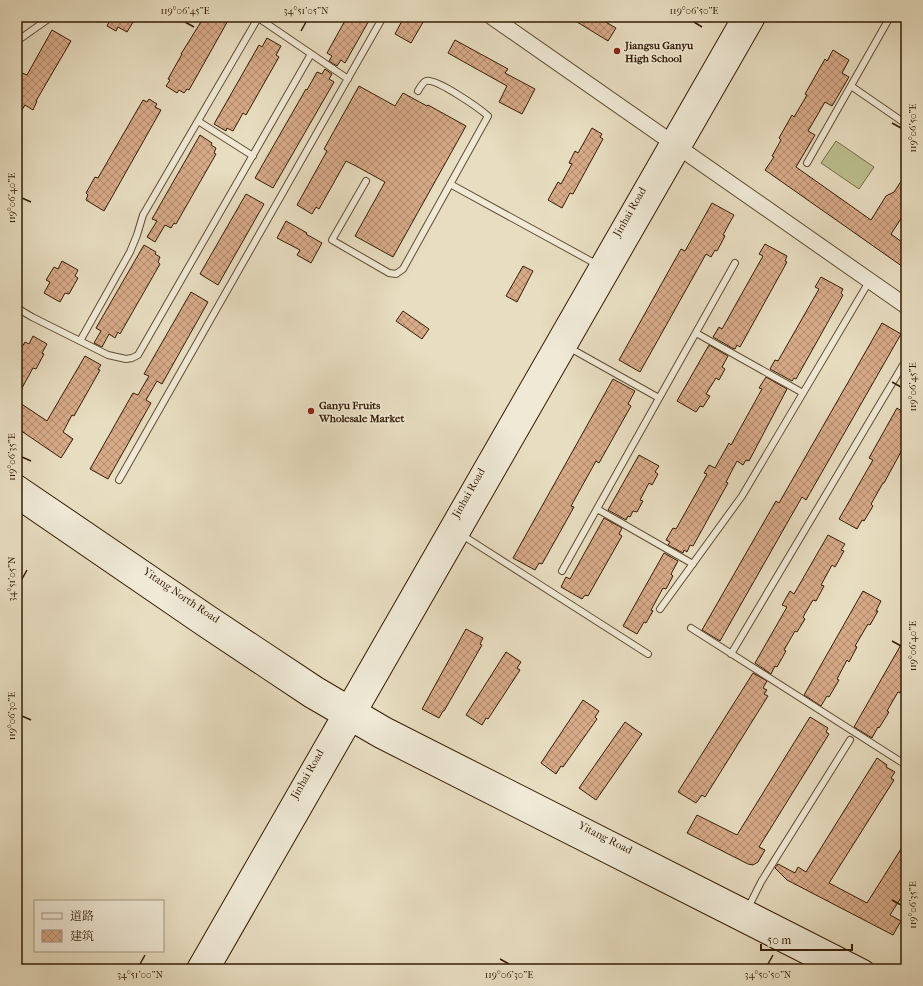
<svg xmlns="http://www.w3.org/2000/svg" width="923" height="986" viewBox="0 0 923 986" font-family="'IM FELL French Canon','Noto Serif SC',serif">
<style>
.grass{fill:#bcbf8e;stroke:#796e48}
.building{fill:url(#building-cross-hatch);stroke:#361d03}
.lines{fill:none;stroke-linecap:round;stroke-linejoin:round}
.service-casing{stroke:#624d32;stroke-width:8}
.tertiary-casing{stroke:#624d32;stroke-width:17}
.secondary-casing{stroke:#361d03;stroke-width:19}
.service{stroke:#efe9d6;stroke-width:6}
.tertiary{stroke:#efe9d6;stroke-width:15}
.secondary{stroke:#efe9d6;stroke-width:17}
.ticks{fill:none;stroke:#361d03;stroke-width:1.5}
.poi-dot{fill:#8f2418;stroke:#efe9d6;stroke-width:1.5}
.labels{text-anchor:middle;dominant-baseline:central;stroke-width:3;stroke-linejoin:round;paint-order:stroke}
.poi-label{font-size:11px;font-weight:bold;fill:#361d03;stroke:#efe9d6;text-anchor:start}
.street-label{font-size:11px;fill:#361d03;stroke:#efe9d6}
.neatline{fill:none;stroke:#361d03;stroke-width:1.5}
.ticks-label{font-size:10px;text-anchor:middle;fill:#361d03}
</style>
<defs>
<pattern id="building-cross-hatch" width="8" height="8" patternUnits="userSpaceOnUse"><rect width="8" height="8" fill="#d7aa88"/><path d="M0 0l8 8M0 8l8-8" fill="none" stroke="#af8a6d"/></pattern>
</defs>
<rect width="100%" height="100%" fill="#e7ddc0"/>
<filter id="stains"><feTurbulence type="fractalNoise" baseFrequency=".005" numOctaves="4"/><feColorMatrix values="0 0 0 0 .2 0 0 0 0 .09 0 0 0 0 .02 0 0 0 .5 -.17"/></filter>
<radialGradient id="worn" r=".72"><stop offset=".6" stop-color="#630" stop-opacity="0"/><stop offset="1" stop-color="#630" stop-opacity=".3"/></radialGradient>
<path class="grass" d="M836,141L874,167L859,189L821,163Z"/>
<path class="building" d="M100,17H136L127,32L118,27L116,31L107,26L109,22Z
M204,17H230L189,90L187,89L184,93L179,90L177,93L166,86L170,80L168,79L182,54H181Z
M347,17H371L345,63L341,60L337,66L329,61L332,56L327,53Z
M404,17H426L411,43L395,34Z
M569,17H597L616,28L608,41Z
M52,30L71,41L36,101H37L33,110L25,105L17,118V81L22,73L27,75Z
M267,38L281,46L276,55L279,57L246,115L243,113L233,131L227,128L226,131L214,124L259,45L262,47Z
M455,40L508,69L505,73L535,89L522,114L499,102L507,86L448,53Z
M833,50L849,60L842,73L849,77L832,106L825,102L808,131L815,135L796,167L871,220L886,196L894,192L906,174V211L891,234L906,245V269L765,170L774,157L772,156L781,140L779,138L792,115L794,117L807,95L805,94L825,59L827,61Z
M325,69L332,74L329,79L334,82L273,188L255,178L306,89L307,90L317,72L322,74Z
M359,86L395,106L403,93L427,106L428,105L466,126L393,257L355,236L385,182L356,166L346,161L319,209L316,207L312,214L297,205L327,151L324,149Z
M149,99L157,104L155,107L161,110L104,211L86,200L88,195L86,193L95,177L98,178L143,100L147,102Z
M592,128L602,134L600,137L603,139L573,194L570,193L562,208L548,200L558,182L561,184L572,164L569,163L575,151L578,153Z
M200,135L212,143L211,145L216,148L214,153L216,154L176,224L174,223L171,228L165,225L155,242L147,237L157,221L152,219Z
M246,194L264,204L218,285L200,274Z
M712,203L734,215L723,235L725,236L717,251L715,250L711,257L706,254L640,372L619,360L681,249L685,251Z
M286,221L307,233L306,234L322,243L311,263L297,255L300,250L277,238Z
M765,244L787,256L785,261L787,262L740,347L737,345L735,349L732,348L713,337L719,327L722,329L763,256L759,254Z
M144,245L156,252L155,254L160,257L158,262L160,264L120,334L118,332L115,338L109,334L102,347L94,343L101,331L96,328Z
M62,261L78,270L75,276L78,278L69,294L65,293L60,302L44,293L50,282L46,280L54,267L58,269Z
M523,266L533,271L517,302L506,296Z
M821,277L843,289L841,293L843,295L796,379L794,378L792,381L770,369L775,360L778,361L819,289L815,287Z
M191,292L208,302L162,384L157,381L146,400L151,403L108,479L90,469L133,393L138,395L149,376L144,374Z
M403,311L429,329L422,339L396,321Z
M882,323L901,334L806,500L802,497L720,641L702,630L776,501L779,503Z
M33,336L47,344L42,353L44,354L36,369L33,368L17,397V356L25,342L29,344Z
M709,345L728,356L722,367L725,369L719,380L716,378L706,394L710,396L703,407L700,406L696,412L677,401Z
M85,356L101,365L98,369L100,370L74,416L72,415L63,432L73,439L61,458L17,428V401L47,421Z
M766,377L787,389L749,461L746,460L743,465L737,461L726,482L728,483L693,546L690,545L687,552L684,550L683,553L668,545L670,542L666,540L673,528L676,529L707,474L704,473L709,465L715,468L729,443L731,445L762,389L759,388Z
M613,379L635,391L628,404L631,406L599,463L596,461L571,506L574,507L542,564L539,563L535,570L513,558Z
M897,408L906,414V446L903,451L902,450L884,483H883L871,504L873,506L864,521L862,520L857,529L839,519L873,460L869,458Z
M639,455L659,466L655,472L658,474L652,485L649,483L640,500L643,501L637,512L633,511L630,517L628,516L626,520L608,510Z
M604,518L622,528L619,534L622,536L588,596L585,595L582,599L561,587L566,577L570,579Z
M828,535L845,544L841,550L844,551L835,567L832,565L821,585L824,586L816,601L813,600L803,617L805,619L797,632L795,631L784,650L786,651L777,667L775,666L771,674L755,663L787,607L782,605L790,591L794,594Z
M664,553L678,561L671,574L673,576L666,589L663,588L651,610L653,611L646,623L644,622L637,634L623,626Z
M863,591L881,601L876,611H878L870,625L868,624L855,646L857,647L849,662L847,660L837,679L839,680L829,697L827,696L821,706L804,695Z
M466,629L483,638L480,644L482,645L444,711H443L439,718L422,709Z
M906,636V682L900,693L898,692L887,711L889,712L879,728L878,727L872,738L854,727Z
M506,652L521,662L517,668L520,670L488,719L486,718L482,725L466,715Z
M753,673L767,681L763,688L767,690L764,694L768,696L705,797L702,795L696,803L678,792Z
M583,700L599,711L595,717L597,719L563,767L561,766L556,774L541,763Z
M810,717L828,728L826,732L829,734L759,847L765,850L758,862L753,865L748,864L687,833L697,815L737,835Z
M625,722L642,734L596,800L579,788Z
M877,758L887,765L886,767L895,772L891,778L894,780L829,883L867,903L906,841V890L890,915L901,921L893,935L787,880L775,868L778,864L795,873L798,867L806,872Z"/>
<g class="lines">
<defs>
<path id="service" d="M257,17L348,79
M17,41L51,17
M851,86L906,124
M198,121L253,156
M807,163L890,17
M366,181L332,240L389,273L396,274L403,269L488,116C479,108 436,78 426,81C422,83 420,88 418,91
M450,184L598,265
M17,308L32,317L108,355L126,359L132,358L138,355L311,54
M696,333L803,393
M80,341L130,252L137,235L143,215L258,18
M568,347L659,398
M119,480L383,17
M597,509L693,564
M462,535L648,654
M562,571L735,263
M660,609L742,496L870,280
M691,628L906,765
M731,654L906,360
M748,908L761,882L850,740"/>
<path id="tertiary" d="M492,17L906,306"/>
<g id="secondary">
<path id="s1" d="M17,483L211,615L318,686L386,726L865,969"/>
<path d="M17,500L202,627L310,699L379,739L833,969"/>
<path id="s2" d="M195,969L741,17"/>
<path d="M211,969L757,17"/>
</g>
</defs>
<use href="#service" class="service-casing"/>
<use href="#tertiary" class="tertiary-casing"/>
<use href="#secondary" class="secondary-casing"/>
<use href="#service" class="service"/>
<use href="#tertiary" class="tertiary"/>
<use href="#secondary" class="secondary"/>
</g>
<path class="ticks" d="M185,22L194,27M694,22L702,27M301,31L306,22M892,123L901,128M22,198L31,202M892,382L901,387M22,457L31,461M22,579L27,570M892,641L901,646M22,716L31,720M892,900L901,905M500,959L509,964M140,964L145,955M768,964L773,955"/>
<g class="poi-dot">
<circle cx="617" cy="51" r="4"/>
<circle cx="311" cy="411" r="4"/>
</g>
<g class="labels">
<g class="poi-label">
<text x="625" y="45">Jiangsu Ganyu<tspan x="625" dy="13">High School</tspan></text>
<text x="319" y="405">Ganyu Fruits<tspan x="319" dy="13">Wholesale Market</tspan></text>
</g>
<g class="street-label">
<text stroke="none"><textPath href="#s2" startOffset="873">Jinhai Road</textPath></text>
<text stroke="none"><textPath href="#s2" startOffset="549">Jinhai Road</textPath></text>
<text stroke="none"><textPath href="#s1" startOffset="199">Yitang North Road</textPath></text>
<text stroke="none"><textPath href="#s2" startOffset="225">Jinhai Road</textPath></text>
<text stroke="none"><textPath href="#s1" startOffset="688">Yitang Road</textPath></text>
</g>
</g>
<rect width="923" height="986" fill="none" stroke="#e7ddc0" stroke-width="44"/>
<rect x="34" y="900" width="130" height="52" fill="#efe9d6" stroke="#a59782"/>
<rect x="42" y="913" width="20" height="6" fill="#efe9d6" stroke="#a59782"/>
<text x="70" y="920" font-size="12" fill="#361d03">道路</text>
<rect x="42" y="930" width="20" height="12" fill="url(#building-cross-hatch)" stroke="#a59782"/>
<text x="70" y="940" font-size="12" fill="#361d03">建筑</text>
<path d="M761 944v6h91v-6" fill="none" stroke="#361d03" stroke-width="2"/>
<text x="767" y="944" font-size="12" fill="#361d03" stroke="#efe9d6" stroke-width="3" paint-order="stroke">50 m</text>
<rect x="22" y="22" width="879" height="942" class="neatline"/>
<g class="ticks-label">
<text x="185" y="14">119°06'45"E</text>
<text x="306" y="14">34°51'05"N</text>
<text x="694" y="14">119°06'50"E</text>
<text transform="translate(912 128) rotate(-90)" y="4">119°06'50"E</text>
<text transform="translate(11 198) rotate(-90)" y="4">119°06'40"E</text>
<text transform="translate(912 387) rotate(-90)" y="4">119°06'45"E</text>
<text transform="translate(11 457) rotate(-90)" y="4">119°06'35"E</text>
<text transform="translate(11 579) rotate(-90)" y="4">34°51'05"N</text>
<text transform="translate(912 646) rotate(-90)" y="4">119°06'40"E</text>
<text transform="translate(11 716) rotate(-90)" y="4">119°06'30"E</text>
<text transform="translate(912 905) rotate(-90)" y="4">119°06'35"E</text>
<text x="140" y="978">34°51'00"N</text>
<text x="509" y="978">119°06'30"E</text>
<text x="768" y="978">34°50'50"N</text>
</g>
<rect width="100%" height="100%" filter="url(#stains)"/>
<rect width="100%" height="100%" fill="url(#worn)"/>
</svg>
